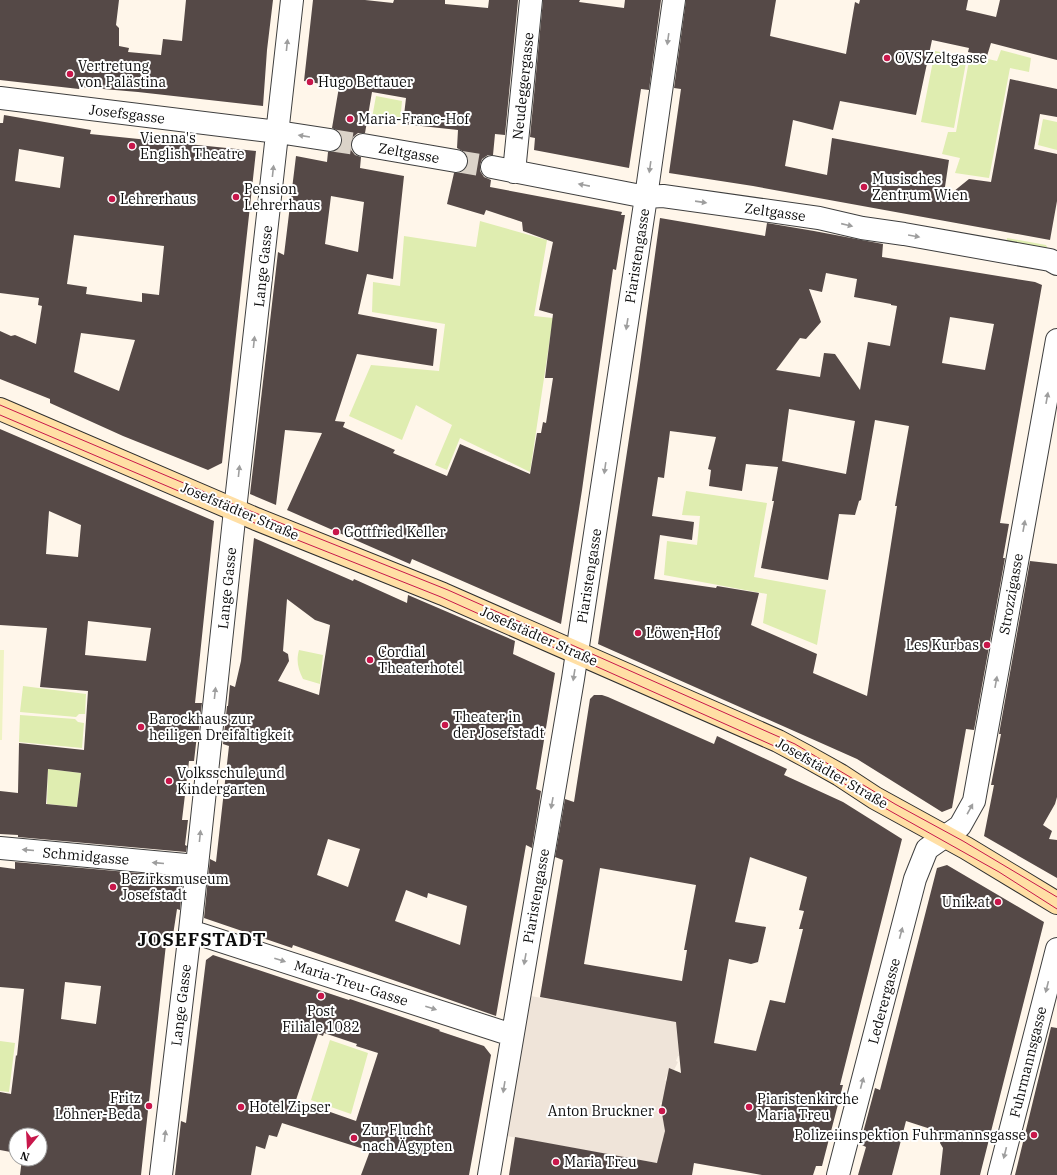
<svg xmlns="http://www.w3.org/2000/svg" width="1057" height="1175" viewBox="0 0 1057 1175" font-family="'IBM Plex Serif',serif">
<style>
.green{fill:#dfedb0}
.pitch{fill:#eff3c3}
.plaza{fill:#efe4d9}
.building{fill:#554947;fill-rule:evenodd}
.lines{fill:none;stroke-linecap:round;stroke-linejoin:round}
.street-tunnel{stroke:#dbd3c9;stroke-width:22;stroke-dasharray:22 11;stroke-linecap:butt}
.street-casing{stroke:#3f3f3f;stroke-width:24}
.secondary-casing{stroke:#2e2e2e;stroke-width:24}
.street{stroke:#fff;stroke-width:22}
.secondary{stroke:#ffdfa5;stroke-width:22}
.tram{stroke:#c8174b;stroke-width:1}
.oneway{fill:#9e9e9e}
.poi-dot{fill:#c8174b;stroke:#fff;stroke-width:1.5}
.labels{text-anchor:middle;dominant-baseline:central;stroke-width:4;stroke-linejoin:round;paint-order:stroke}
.poi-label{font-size:14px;fill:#0c0c0c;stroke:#fff;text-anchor:start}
.street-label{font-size:14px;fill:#0c0c0c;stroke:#fff}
.district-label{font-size:18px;font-weight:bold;letter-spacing:1px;fill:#0c0c0c;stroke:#fff}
</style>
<rect width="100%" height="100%" fill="#fff6ea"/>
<path class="green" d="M1001,50L1031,58L1029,72L1010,68L989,178L955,173L960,158L942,154L948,132H956L970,55L997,61Z
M935,51L967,57L954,128L921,122Z
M376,96L402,101L400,122L372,118Z
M1043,119L1057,122V150L1038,145Z
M480,221L547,240L534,316L553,318L530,472L460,438L447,470L435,465L452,425L416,405L402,440L349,416L371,365L439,371L445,324L372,312L373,282L400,286L404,236L476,247Z
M1007,238L1046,245L1048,249L1006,244Z
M686,491L767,503L754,577L826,590L817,645L763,623L767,594L664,575L667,541L697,545L700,516L682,515Z
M299,650L323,655L320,684L303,679C298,669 296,661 299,650Z
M23,686L86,694L85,714H79L76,717L20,712Z
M20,715L75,719L78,722L84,723L82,748L19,742Z
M48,769L81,773L77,807L47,804Z
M330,1040L368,1053L351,1114L311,1100Z
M0,1041L15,1043L9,1092L0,1091Z"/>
<path class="pitch" d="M0,650H4L2,740H0Z"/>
<path class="plaza" d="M519,994L687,1023L679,1056H678L676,1061L678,1062L674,1070L670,1069L665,1080L667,1082L664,1102L660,1103L665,1130H666L662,1141L663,1164L496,1134Z"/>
<path class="building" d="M0,0H119L116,25L119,28V46L129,48L128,52L161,55L163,39L182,41L186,0H273L267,50L263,106L138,92L80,87L79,89L0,80Z
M313,0H365L393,3L394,0H445V4L488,8L489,0H518L505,135L495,134L493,155H488L482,159L480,165V171L484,177L491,180L490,187L622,212L621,215H625L616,270L613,269L582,490L561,624L412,559L410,564L287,510L322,433L285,430L276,505L250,494L278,252L284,255L296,156L327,162L328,152H334L339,148L342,142V136L338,131L332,128L339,87L304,81ZM372,92L406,98L403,124L458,130L457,148L464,152L468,156V163L465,169L461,173H454L447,204L484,215L486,210L522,222L523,231L553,242L539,310L553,314L545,378H553L546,423L543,422L541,433H537L530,474L460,444L447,476L393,453L395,450L343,427L345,422L335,421L357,354L433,366L437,329L358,314L367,274L393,279L404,176L360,168L361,157L355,155L351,150V143L353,137L358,133H365ZM331,196L364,202L358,252L325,244Z
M543,0H580L579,2L624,8L625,0H661L649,90L641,89L629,168L534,150L535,138L530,137Z
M686,0H776L770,36L846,54L855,2L859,4L860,0H968L966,10L996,17L1000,0H1057V60L991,43L987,56L968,52L969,48L932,40L916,115L840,101L833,130L793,120L785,166L827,175L832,138L949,160L943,200L969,179L991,182L1010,79L1057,89V117L1040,114L1034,149L1057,154V201L1050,240L753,186L669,173L681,89L674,88Z
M4,115L91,130L90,134L256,151L222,463L208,470L123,436L50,403V399L0,379V331L11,336L15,335L36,344L42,306L38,305L39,298L0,293V123H3ZM19,149L64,157L60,188L15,181ZM74,235L164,246L159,295L142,293V302L86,294L87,287L67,284ZM81,333L135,340L119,391L74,372Z
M660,218L765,236L767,223L814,231L883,244L882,257L1035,282L1042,285L1000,523L1009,524L1003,558H1005L974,730L966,729L952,808L942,812L857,759L598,644L638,379ZM826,273L857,279L854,297L891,304V305L897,306L890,346L868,342L860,390L835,354L824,353L820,377L776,370L800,338L806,339L821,322L809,289L822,292ZM950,317L994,324L985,370L942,363ZM789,409L855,421L846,474L782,461ZM875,420L909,426L895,506H897L867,696L813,673L817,654L751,625L759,593L717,586L716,588L654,579L660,535L692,540L694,522L652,516L658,477L664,478L670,431L716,437L708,469L711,470L709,486L742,491L746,464L778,467L772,501H774L761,568L828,580L839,514L855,515L859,501L861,500Z
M0,429L214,521L195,703H202L198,736L197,735L194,761H189L182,820H188L185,845L187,846L186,852L18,837V835L0,834V791L18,793L19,743L84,750L88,691L40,687L47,628L0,625ZM49,511L81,525L78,557L46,554ZM88,621L151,628L146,661L85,655ZM48,769L81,773L77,807L46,804Z
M254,538L353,581L354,579L407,603L408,595L515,641L513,654L555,673L536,789L541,791L532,848L526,845L496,1016L293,945L292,948L204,918L210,859L216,862L229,746L223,744L227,706H228L230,685L235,687L241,661ZM287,599L315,620L330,625L319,695L278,681L289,661L288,654L283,651ZM328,839L360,849L348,887L317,875ZM406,890L427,898L428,893L467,906L460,945L395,921Z
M1030,561L1057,564V797L1055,804L1043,825L1052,831L1049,839L1057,840V878L984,836L994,785H991L1001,734H999Z
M594,695H602L608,697L714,744L717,736L787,769L784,775L843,802L902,839L840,1085H843L822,1166H816L813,1175H762L694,1163L692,1175H509L515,1137L657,1163L665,1131L661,1108L669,1068L681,1073L676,1022L540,997L563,860L555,857L565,799L574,802L590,699ZM750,857L807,877L799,910L804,911L799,929H803L785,1003L770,1000L756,1051L714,1043L729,959L751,964L758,962L766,927L735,922ZM600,868L696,885L684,950H687L682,981L584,964Z
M15,862L183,877L180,910L177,909L173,935H167L141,1175H20L22,1159H40V1135H16V1153L0,1150V1092L11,1094L16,1055L17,1056L24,989L0,987V867L15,869ZM65,982L101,986L96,1024L61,1019Z
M947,865L1044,922L980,1175H940L943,1148L940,1143L943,1133L906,1121L892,1175H858L866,1147L860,1144L875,1088L880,1090L937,868Z
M213,955L349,1000L350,999L440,1030L439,1031L484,1046L491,1055L469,1175H361L370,1151L282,1123L277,1137L269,1135L265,1149L256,1146L251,1175H175L181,1121L186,1123L206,960ZM324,1033L357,1044L356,1046L378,1053L356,1121L296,1100L318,1034L323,1036Z
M1051,1027L1057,1028V1175H1015Z"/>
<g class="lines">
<path class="street-tunnel" d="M330,140L363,145
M456,161L492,167"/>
<defs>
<path id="street" d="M0,98L278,132L330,140
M363,145L456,161
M492,167L646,197L663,196L819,218L862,228L904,234L1050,260L1057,264
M514,172L531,0
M0,848L197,866
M190,931L512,1035
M161,1175L190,931L235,510L292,0
M489,1175L573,679L646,197L674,0
M838,1175L915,879L927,849L960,826L974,801L1057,340
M999,1175L1057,949"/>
<path id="secondary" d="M0,409L256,519L443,594L778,741L806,756L840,775L875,798L966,848L1057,903"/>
</defs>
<use href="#street" class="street-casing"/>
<use href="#secondary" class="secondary-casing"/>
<use href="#street" class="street"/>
<use href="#secondary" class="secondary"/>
<path class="tram" d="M0,405L233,504L448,590L795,744L895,804L963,841L1057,897
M0,415L242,518L441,597L772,745L808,762L883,807L999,872L1057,909"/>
</g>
<defs><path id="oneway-solid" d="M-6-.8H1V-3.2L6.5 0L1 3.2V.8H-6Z"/></defs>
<g class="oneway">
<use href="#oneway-solid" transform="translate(668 39) rotate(98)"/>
<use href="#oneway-solid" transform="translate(287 45) rotate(-84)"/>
<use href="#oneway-solid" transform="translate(304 136) rotate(-171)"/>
<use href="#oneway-solid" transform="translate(650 167) rotate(98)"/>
<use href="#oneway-solid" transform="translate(273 171) rotate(-84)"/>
<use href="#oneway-solid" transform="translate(584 185) rotate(-169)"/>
<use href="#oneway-solid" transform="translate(701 202) rotate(8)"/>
<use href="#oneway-solid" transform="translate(847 225) rotate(13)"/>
<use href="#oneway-solid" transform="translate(914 236) rotate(10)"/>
<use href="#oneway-solid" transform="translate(627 324) rotate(99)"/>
<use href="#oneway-solid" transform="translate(254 342) rotate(-84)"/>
<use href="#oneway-solid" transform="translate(1047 398) rotate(-80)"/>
<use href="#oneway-solid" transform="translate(605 468) rotate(98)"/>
<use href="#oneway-solid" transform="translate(239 471) rotate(-84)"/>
<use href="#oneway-solid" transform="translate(1024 526) rotate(-80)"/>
<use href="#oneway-solid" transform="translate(574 675) rotate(99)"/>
<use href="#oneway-solid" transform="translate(996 682) rotate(-80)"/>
<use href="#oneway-solid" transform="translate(215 693) rotate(-84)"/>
<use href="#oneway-solid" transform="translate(552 803) rotate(100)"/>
<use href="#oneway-solid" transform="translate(970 809) rotate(-61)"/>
<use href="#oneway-solid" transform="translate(200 836) rotate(-84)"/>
<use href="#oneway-solid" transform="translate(28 850) rotate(-175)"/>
<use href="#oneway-solid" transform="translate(158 863) rotate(-175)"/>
<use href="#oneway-solid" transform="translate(901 933) rotate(-75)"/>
<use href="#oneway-solid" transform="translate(525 959) rotate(100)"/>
<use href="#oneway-solid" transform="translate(280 960) rotate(18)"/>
<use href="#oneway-solid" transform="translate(1047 987) rotate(104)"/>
<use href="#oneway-solid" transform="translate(431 1008) rotate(18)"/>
<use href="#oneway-solid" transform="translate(862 1083) rotate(-75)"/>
<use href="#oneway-solid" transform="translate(504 1087) rotate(99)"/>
<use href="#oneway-solid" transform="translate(165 1136) rotate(-83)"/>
<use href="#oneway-solid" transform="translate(1005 1153) rotate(104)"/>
</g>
<g class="poi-dot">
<circle cx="887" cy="58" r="4"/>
<circle cx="70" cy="74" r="4"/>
<circle cx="310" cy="82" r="4"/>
<circle cx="350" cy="119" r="4"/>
<circle cx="132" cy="146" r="4"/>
<circle cx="864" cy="187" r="4"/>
<circle cx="236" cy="197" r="4"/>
<circle cx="112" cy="199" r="4"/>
<circle cx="336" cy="532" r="4"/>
<circle cx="638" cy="633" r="4"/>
<circle cx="987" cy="645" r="4"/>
<circle cx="370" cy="660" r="4"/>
<circle cx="445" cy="725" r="4"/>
<circle cx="141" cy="727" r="4"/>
<circle cx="169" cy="781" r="4"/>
<circle cx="113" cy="887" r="4"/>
<circle cx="998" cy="902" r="4"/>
<circle cx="321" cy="996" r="4"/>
<circle cx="149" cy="1106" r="4"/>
<circle cx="241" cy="1107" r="4"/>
<circle cx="749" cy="1107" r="4"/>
<circle cx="662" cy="1111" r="4"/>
<circle cx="1034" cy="1135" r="4"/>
<circle cx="354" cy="1138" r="4"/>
<circle cx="556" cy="1162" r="4"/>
</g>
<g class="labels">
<g class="poi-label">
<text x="895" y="58">OVS Zeltgasse</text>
<text x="78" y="66">Vertretung<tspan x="78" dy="16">von Palästina</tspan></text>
<text x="318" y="82">Hugo Bettauer</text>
<text x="358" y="119">Maria-Franc-Hof</text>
<text x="140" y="138">Vienna's<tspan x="140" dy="16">English Theatre</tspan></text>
<text x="872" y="179">Musisches<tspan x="872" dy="16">Zentrum Wien</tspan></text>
<text x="244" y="189">Pension<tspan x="244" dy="16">Lehrerhaus</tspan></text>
<text x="120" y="199">Lehrerhaus</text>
<text x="344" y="532">Gottfried Keller</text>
<text x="646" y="633">Löwen-Hof</text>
<text x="979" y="645" text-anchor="end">Les Kurbas</text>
<text x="378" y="652">Cordial<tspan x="378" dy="16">Theaterhotel</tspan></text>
<text x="453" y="717">Theater in<tspan x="453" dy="16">der Josefstadt</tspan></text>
<text x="149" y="719">Barockhaus zur<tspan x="149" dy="16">heiligen Dreifaltigkeit</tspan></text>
<text x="177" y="773">Volksschule und<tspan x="177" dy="16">Kindergarten</tspan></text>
<text x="121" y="879">Bezirksmuseum<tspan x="121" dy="16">Josefstadt</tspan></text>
<text x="990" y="902" text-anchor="end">Unik.at</text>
<text x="321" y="1011" text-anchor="middle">Post<tspan x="321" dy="16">Filiale 1082</tspan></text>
<text x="141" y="1098" text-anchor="end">Fritz<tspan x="141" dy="16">Löhner-Beda</tspan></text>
<text x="757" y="1099">Piaristenkirche<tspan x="757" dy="16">Maria Treu</tspan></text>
<text x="249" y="1107">Hotel Zipser</text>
<text x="654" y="1111" text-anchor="end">Anton Bruckner</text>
<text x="362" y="1130">Zur Flucht<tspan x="362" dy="16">nach Ägypten</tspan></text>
<text x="1026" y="1135" text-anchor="end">Polizeiinspektion Fuhrmannsgasse</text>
<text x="564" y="1162">Maria Treu</text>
</g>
<g class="street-label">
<text transform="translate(523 86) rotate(-84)">Neudeggergasse</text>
<text transform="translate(127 114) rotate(7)">Josefsgasse</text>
<text transform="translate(409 153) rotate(10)">Zeltgasse</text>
<text transform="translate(775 212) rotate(8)">Zeltgasse</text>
<text transform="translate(637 256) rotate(-81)">Piaristengasse</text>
<text transform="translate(263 266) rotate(-84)">Lange Gasse</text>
<text transform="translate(240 511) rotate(23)">Josefstädter Straße</text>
<text transform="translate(589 576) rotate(-81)">Piaristengasse</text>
<text transform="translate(227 588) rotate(-84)">Lange Gasse</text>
<text transform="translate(1011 594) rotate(-80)">Strozzigasse</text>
<text transform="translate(539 636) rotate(24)">Josefstädter Straße</text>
<text transform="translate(832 773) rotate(30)">Josefstädter Straße</text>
<text transform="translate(86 856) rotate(5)">Schmidgasse</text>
<text transform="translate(536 896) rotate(-80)">Piaristengasse</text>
<text transform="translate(351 983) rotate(18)">Maria-Treu-Gasse</text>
<text transform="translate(884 1001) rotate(-75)">Lederergasse</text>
<text transform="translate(181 1005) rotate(-83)">Lange Gasse</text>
<text transform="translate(1028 1062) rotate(-76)">Fuhrmannsgasse</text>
</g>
<g class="district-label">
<text x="202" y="939">JOSEFSTADT</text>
</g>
</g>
<g transform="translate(28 1147) rotate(198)"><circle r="19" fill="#ffffff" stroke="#9e9e9e"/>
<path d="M0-3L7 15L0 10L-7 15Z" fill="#c8174b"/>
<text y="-6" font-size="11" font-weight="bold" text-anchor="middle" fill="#0c0c0c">N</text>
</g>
</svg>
